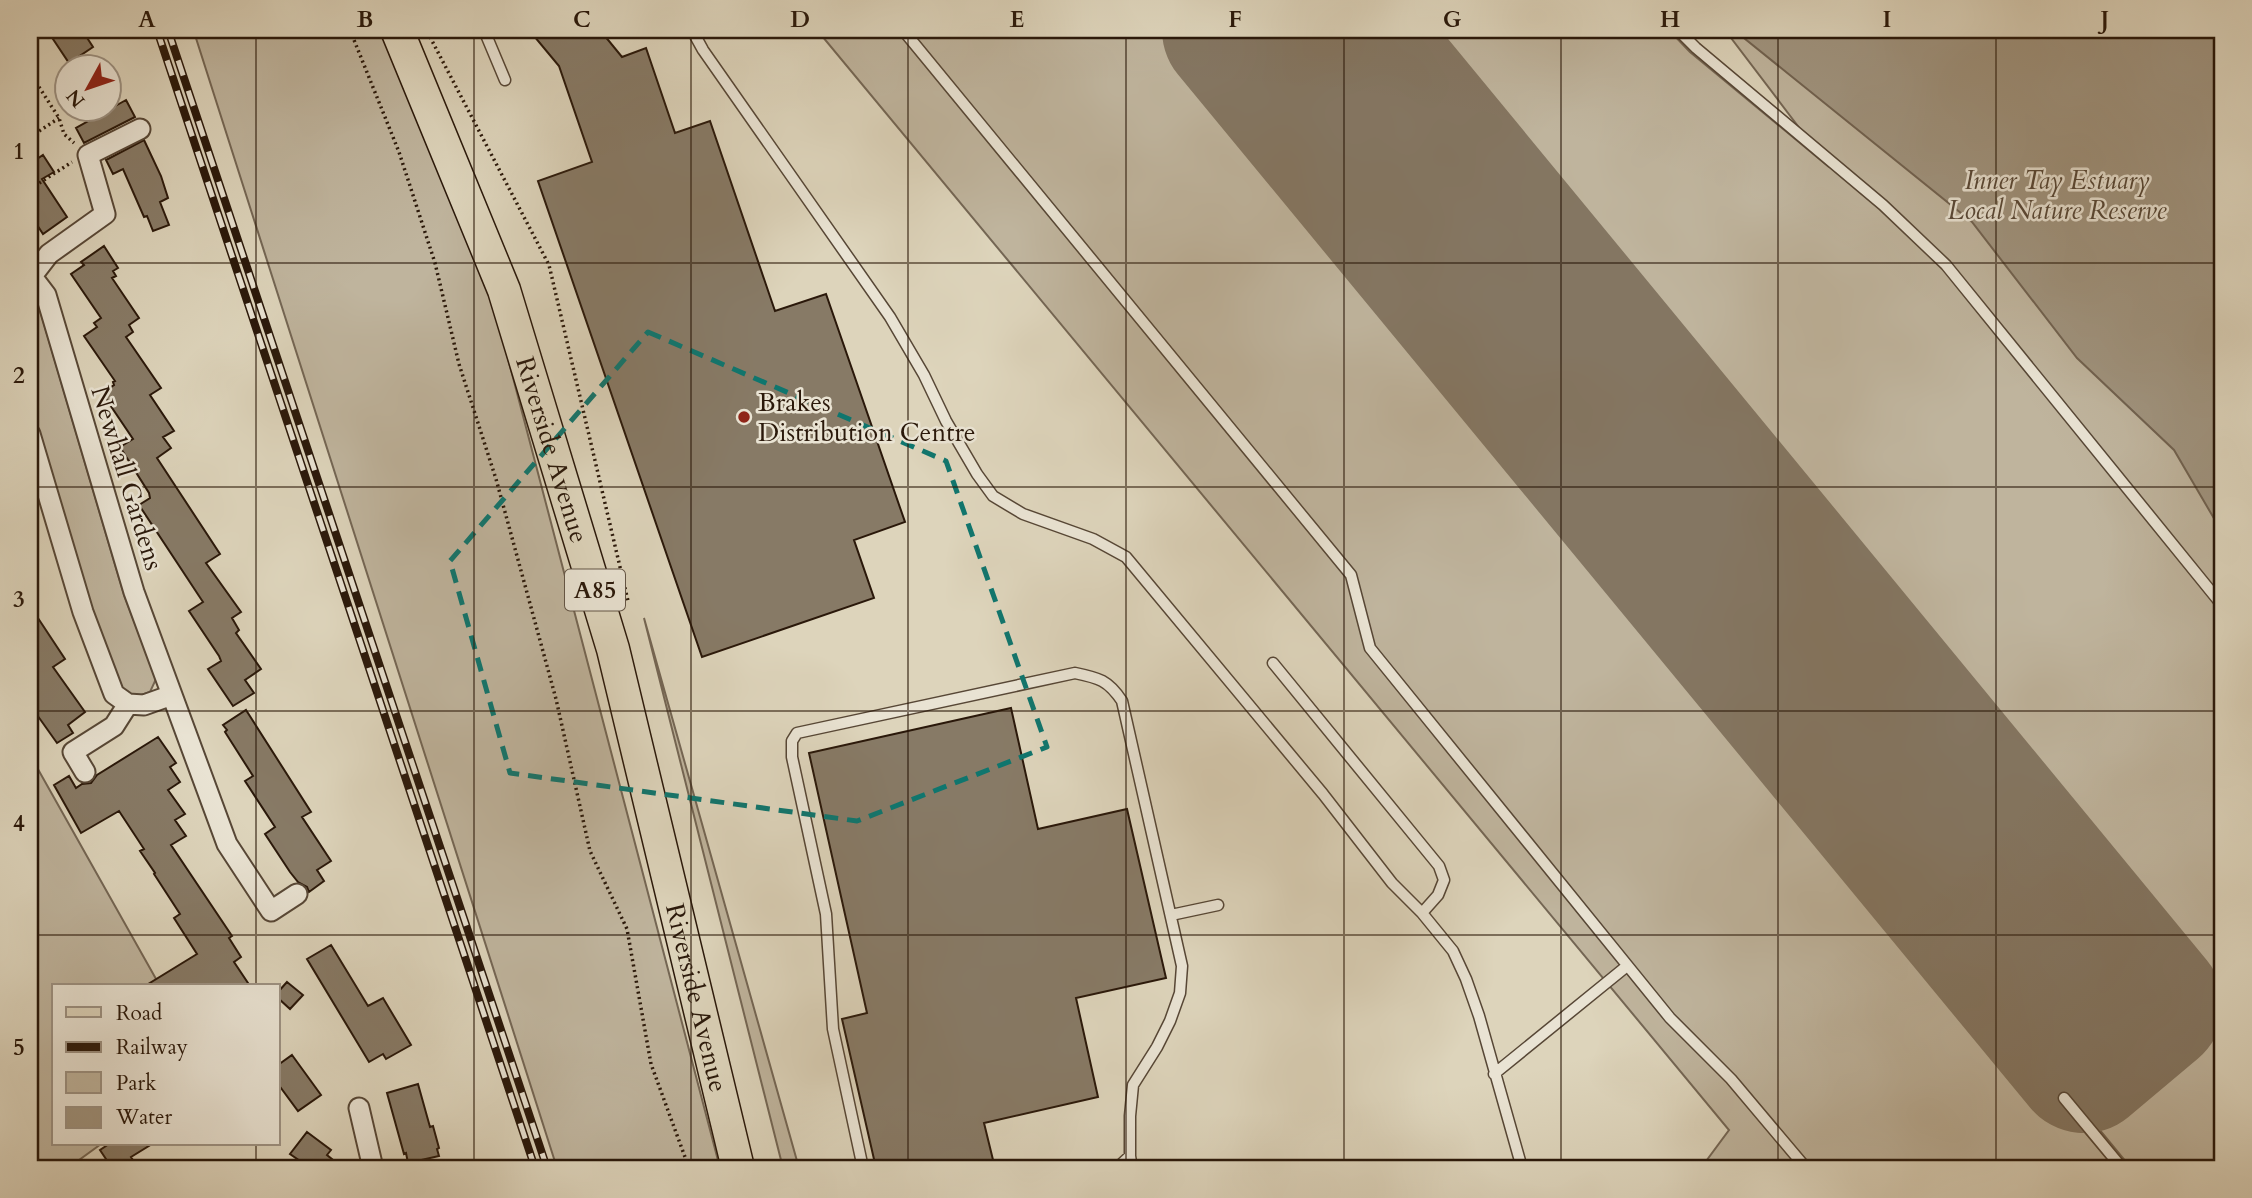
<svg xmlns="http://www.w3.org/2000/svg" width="2252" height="1198" viewBox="0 0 2252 1198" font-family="Cardo,serif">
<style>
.green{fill:#bfb49d;stroke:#746654;stroke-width:2}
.water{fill:#a0947f;stroke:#716250;stroke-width:2}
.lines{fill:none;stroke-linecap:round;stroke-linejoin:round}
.runway{stroke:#847662;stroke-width:140}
.building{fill:#877a66;stroke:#2a180a;stroke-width:2}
.service-casing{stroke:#574736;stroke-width:13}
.minor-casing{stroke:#574736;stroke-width:23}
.primary-casing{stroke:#2a180a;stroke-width:35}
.path{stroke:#2a180a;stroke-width:3.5;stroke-dasharray:2 3.5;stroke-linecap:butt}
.service{stroke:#e9e3d3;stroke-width:10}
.minor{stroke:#e9e3d3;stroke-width:19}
.primary{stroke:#ddd4bb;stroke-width:32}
.rail-casing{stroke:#2a180a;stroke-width:8}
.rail{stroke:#e9e3d3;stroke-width:5;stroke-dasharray:16;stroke-linecap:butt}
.marked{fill:none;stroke:#0f766e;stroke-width:5;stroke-dasharray:14 9;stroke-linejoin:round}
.grid{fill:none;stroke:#2a180a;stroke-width:2;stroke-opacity:0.55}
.poi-dot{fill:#8f2418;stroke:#e9e3d3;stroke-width:2.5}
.labels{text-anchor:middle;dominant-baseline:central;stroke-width:5;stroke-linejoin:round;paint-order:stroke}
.shield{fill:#e9e3d3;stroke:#635546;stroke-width:2}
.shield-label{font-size:24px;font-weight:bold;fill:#2a180a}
.park-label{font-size:26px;font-style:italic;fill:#574736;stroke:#e9e3d3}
.poi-label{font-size:26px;fill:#2a180a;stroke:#e9e3d3;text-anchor:start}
.street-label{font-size:26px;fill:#2a180a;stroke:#e9e3d3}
.neatline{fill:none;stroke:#2a180a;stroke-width:2.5}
.grid-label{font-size:23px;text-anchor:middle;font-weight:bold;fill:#2a180a}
</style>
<rect width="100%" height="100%" fill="#ddd4bb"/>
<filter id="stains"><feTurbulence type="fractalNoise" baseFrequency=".00286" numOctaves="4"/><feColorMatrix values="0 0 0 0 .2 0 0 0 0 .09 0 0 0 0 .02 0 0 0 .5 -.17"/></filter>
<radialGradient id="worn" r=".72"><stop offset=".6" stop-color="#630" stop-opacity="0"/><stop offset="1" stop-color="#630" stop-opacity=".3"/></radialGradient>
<path class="green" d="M200,30H383L489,286L720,1168H557L195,35Z
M817,30H1230L1425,265L1421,309L1479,378L1498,364L1506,365L1511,370L1980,931L1972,998L2115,1168H1701L1729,1130Z
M1358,30H1669L1690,52L1829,167L1725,30H2222V1168H2131L2070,1094L2167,1013Z
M30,291L36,297L124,595L156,679L150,692L135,697L120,689L90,609L30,403Z
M644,618L799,1168H783Z
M30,755L160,986H54V1144H101L68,1168H30Z"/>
<path class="water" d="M1734,30H2222V528L2219,527L2174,450L2077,358L1972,222Z"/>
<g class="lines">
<path class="runway" d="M1232,30L2084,1063L2153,1005L1350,30"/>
</g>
<path class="building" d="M47,30H82L93,47L69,63Z
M529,30H600L622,57L646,48L675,133L710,121L775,311L826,294L905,522L854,540L874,598L702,657L538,181L592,162L559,66Z
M126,100L135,117L84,143L76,128Z
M144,140L161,176L168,198L160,202L169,225L153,231L147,216L144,217L123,169L113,174L106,160Z
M43,155L54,172L42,179L67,217L43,234L30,214V160L31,163Z
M104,246L118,268L113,271L116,276L112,278L139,318L129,325L133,332L126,337L161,388L150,395L174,431L163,437L171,448L157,458L220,554L206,563L241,612L232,618L239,630L236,633L261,669L245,680L254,693L233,706L208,669L221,661L219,656L189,611L203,602L201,599L139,505L150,498L149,493L120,447L133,439L102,393L114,385L113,382L115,381L84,336L97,327L94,323L101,318L71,274L84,265L81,262Z
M30,606L65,659L53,667L85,712L68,725L73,733L57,743L30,705Z
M1011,708L1038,829L1127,809L1166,978L1076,998L1098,1097L984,1123L995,1168H876L842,1019L867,1013L809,753Z
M246,710L311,812L302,817L331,861L317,870L324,881L309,892L307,887L298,882L290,872L265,834L275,827L245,781L253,776L225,732L227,730L223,725Z
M158,737L176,763L170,767L180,782L168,790L185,814L175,820L186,836L171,845L232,936L229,938L241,957L234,962L250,986H145L197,954L174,918L180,914L154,874L155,873L140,851L144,849L119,811L81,833L54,785L69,776L76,788L82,784L91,783L97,775Z
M331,945L368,1006L383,998L411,1045L386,1059L383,1054L369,1062L307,959Z
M287,982L303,995L290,1009L278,998V992Z
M292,1055L321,1095L298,1111L278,1084V1065Z
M418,1084L430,1127L433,1126L439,1148L437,1149L439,1156L408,1163L406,1153L404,1154L387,1093Z
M307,1132L331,1150L327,1155L343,1168H294L300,1161L290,1154Z
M109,1144H152L131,1157L138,1168H112L100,1150Z"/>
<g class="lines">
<defs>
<path id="service" d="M484,30L505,80
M692,30L703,50L890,317L924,375L946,421L977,474L993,496L1023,514L1093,539L1126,557L1323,794L1392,883L1422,913L1453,951L1466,979L1479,1016L1522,1168
M903,30L1351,575L1370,648L1670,1018L1731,1079L1806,1168
M1678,30L1696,48L1883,205L1946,265L2222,605
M1273,663L1439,866L1444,880L1438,895L1422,913
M1171,915L1218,905
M1494,1074L1627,966
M2064,1098L2122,1168
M863,1168L833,1029L826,914L792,757V741L797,733L1075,673C1099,678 1108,680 1122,701L1182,966L1180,993L1170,1021L1157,1047L1133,1085L1130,1116V1156L1132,1168
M1117,1168L1130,1156"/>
<path id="minor" d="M30,274L46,295L134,592L227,844L271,911L297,894
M32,276L49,254L105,214L88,155L140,129
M30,434L83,612L114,694L128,704L144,705L172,695
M85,772L73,752L114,726L128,704
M359,1108L373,1168"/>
<g id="primary">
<path id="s1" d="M397,30L504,290L613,649L738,1168"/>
</g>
</defs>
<use href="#service" class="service-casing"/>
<use href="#minor" class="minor-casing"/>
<use href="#primary" class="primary-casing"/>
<path class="path" d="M350,30L399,152L435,263L459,364L496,479L556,699L590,851L627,929L651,1064L689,1168
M430,37L549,265L628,601
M30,73L59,118L64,134L74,143
M30,137L59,118
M30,189L72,162"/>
<use href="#service" class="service"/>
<use href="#minor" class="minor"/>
<use href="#primary" class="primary"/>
<defs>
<path id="rail" d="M157,30L535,1168
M168,30L547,1168"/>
</defs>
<use href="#rail" class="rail-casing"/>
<use href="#rail" class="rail"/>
</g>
<path class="marked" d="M648,332L946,461L1047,747L857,821L510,773L450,561Z"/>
<path class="grid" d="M256,30V986M474,30V1168M691,30V1168M908,30V1168M1126,30V1168M1344,30V1168M1561,30V1168M1778,30V1168M1996,30V1168M30,263H2222M30,487H2222M30,711H2222M30,935H2222M256,1144V1168"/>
<circle class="poi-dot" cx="744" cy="417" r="7"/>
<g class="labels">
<rect class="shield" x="565" y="569.5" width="60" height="41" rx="5"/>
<g class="shield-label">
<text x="595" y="590">A85</text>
</g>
<g class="park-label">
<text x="2057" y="180">Inner Tay Estuary<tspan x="2057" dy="30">Local Nature Reserve</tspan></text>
</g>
<g class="poi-label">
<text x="758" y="402">Brakes<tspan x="758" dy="30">Distribution Centre</tspan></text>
</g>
<g class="street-label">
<text stroke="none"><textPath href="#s1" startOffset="448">Riverside Avenue</textPath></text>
<text transform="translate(127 478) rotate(73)">Newhall Gardens</text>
<text stroke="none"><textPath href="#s1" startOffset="1015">Riverside Avenue</textPath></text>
</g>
</g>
<rect width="2252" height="1198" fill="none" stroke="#ddd4bb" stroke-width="77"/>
<rect x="52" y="984" width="228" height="161" fill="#e9e3d3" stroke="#9d9283" stroke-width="2"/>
<rect x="66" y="1007" width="35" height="10" fill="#ddd4bb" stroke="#9d9283" stroke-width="2"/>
<text x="116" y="1020" font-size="21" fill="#2a180a">Road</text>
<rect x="66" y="1042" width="35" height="10" fill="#2a180a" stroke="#9d9283" stroke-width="2"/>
<text x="116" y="1054" font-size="21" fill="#2a180a">Railway</text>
<rect x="66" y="1072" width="35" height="21" fill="#bfb49d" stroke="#9d9283" stroke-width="2"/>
<text x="116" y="1090" font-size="21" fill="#2a180a">Park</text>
<rect x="66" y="1107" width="35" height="21" fill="#a0947f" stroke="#9d9283" stroke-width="2"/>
<text x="116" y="1124" font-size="21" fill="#2a180a">Water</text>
<g transform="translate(88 88) rotate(230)"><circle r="33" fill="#e9e3d3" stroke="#9d9283" stroke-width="2"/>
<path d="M0-5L12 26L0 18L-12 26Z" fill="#8f2418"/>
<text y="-10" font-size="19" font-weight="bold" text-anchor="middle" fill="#2a180a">N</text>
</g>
<rect x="38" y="38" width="2176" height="1122" class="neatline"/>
<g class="grid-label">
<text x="147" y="27">A</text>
<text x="365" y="27">B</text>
<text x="582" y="27">C</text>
<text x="800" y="27">D</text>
<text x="1017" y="27">E</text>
<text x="1235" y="27">F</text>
<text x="1452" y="27">G</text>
<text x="1670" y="27">H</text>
<text x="1887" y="27">I</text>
<text x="2105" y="27">J</text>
<text x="19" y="159">1</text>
<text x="19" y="383">2</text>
<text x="19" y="607">3</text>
<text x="19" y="831">4</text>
<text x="19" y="1055">5</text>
</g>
<rect width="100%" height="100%" filter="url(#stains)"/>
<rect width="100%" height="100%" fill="url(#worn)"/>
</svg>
